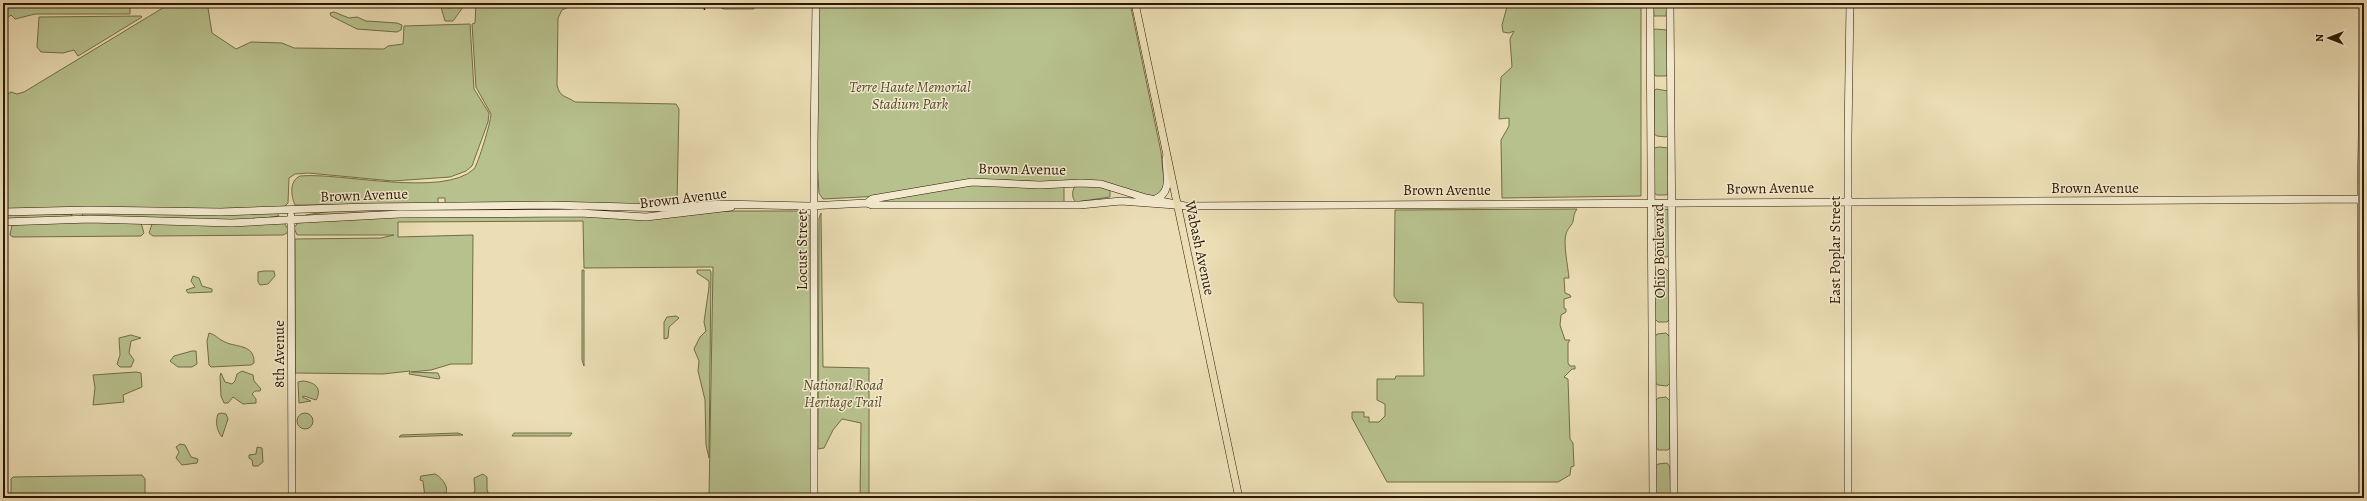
<svg xmlns="http://www.w3.org/2000/svg" width="2367" height="501" viewBox="0 0 2367 501" font-family="Alegreya,serif">
<style>
.green{fill:#b7c18d;stroke:#726c46}
.lines{fill:none;stroke-linecap:round;stroke-linejoin:round}
.river{stroke:#9eb9b9;stroke-width:8}
.secondary-casing{stroke:#2d1700;stroke-width:8}
.primary-casing{stroke:#2d1700;stroke-width:8}
.secondary{stroke:#f2e9ce;stroke-width:7}
.primary{stroke:#ebddb4;stroke-width:7}
.rail{stroke:#2d1700;stroke-width:1.5;stroke-dasharray:7 7;stroke-linecap:butt}
.labels{text-anchor:middle;dominant-baseline:central;stroke-width:3;stroke-linejoin:round;paint-order:stroke}
.park-label{font-size:15px;font-style:italic;fill:#564a2a;stroke:#f2e9ce}
.street-label{font-size:15px;fill:#2d1700;stroke:#f2e9ce}
</style>
<rect width="100%" height="100%" fill="#ebddb4"/>
<filter id="stains"><feTurbulence type="fractalNoise" baseFrequency=".005" numOctaves="4"/><feColorMatrix values="0 0 0 0 .2 0 0 0 0 .09 0 0 0 0 .02 0 0 0 .5 -.17"/></filter>
<radialGradient id="worn" r=".72"><stop offset=".6" stop-color="#630" stop-opacity="0"/><stop offset="1" stop-color="#630" stop-opacity=".3"/></radialGradient>
<path class="green" d="M3,3H123V6L130,8V14H35L15,19L11,15L3,21Z
M171,3H220L208,8L212,33L236,49L251,42L282,43L294,48L384,49L388,46L403,44L404,26L470,24L474,89L489,113L488,122L472,166L466,171L450,177L393,181L308,173L295,174L289,178L288,203L283,208L3,210V97L11,92L17,94L24,92Z
M452,3H466L453,21H445L441,7L451,8Z
M476,3H577L562,10L558,18L557,85C560,98 565,95 575,102L676,104L679,109L677,203L674,205L445,204V198H438V204L295,205C291,196 289,181 300,176C340,172 443,198 474,169C478,164 491,122 491,114L476,87L472,24L475,23Z
M642,3H702L703,8L645,7Z
M721,3H754V9H724L721,8Z
M818,3H1130L1161,152L1165,190L1154,197L1110,185L1005,180L881,196L823,199L819,193L816,141Z
M1508,3H1641V196L1502,198L1501,140L1509,126V118L1499,119L1501,77L1512,67L1510,39L1514,31L1509,33L1503,32L1502,25Z
M1653,3H1667L1666,16H1654Z
M334,12L349,18L357,17L366,21L397,23L402,25L401,30L397,32L357,29L331,16L330,13Z
M39,17L141,16L142,17L78,56L74,50L63,53L41,52L37,47Z
M1655,29L1667,30L1668,74L1666,76H1656L1653,74V31Z
M1656,89L1668,91L1669,134L1666,137L1657,136L1654,134V91Z
M1659,147L1668,148L1669,193L1666,195H1657L1654,193V148Z
M955,185L1064,186V203H871Z
M1076,185L1096,186L1110,190V197L1076,202C1071,198 1072,189 1076,185Z
M500,208V210L305,216V215L346,209Z
M1659,208L1669,210V255L1667,257H1658L1655,255L1654,211Z
M1577,209C1574,213 1574,216 1573,221C1573,224 1567,229 1566,234C1563,243 1568,267 1569,278H1564L1565,293L1570,295L1571,297L1564,299V308L1566,309V312L1561,315L1560,325L1565,340H1570L1568,343V363L1570,366H1575V369H1572L1564,377L1568,379L1570,439L1573,443L1574,466L1571,467L1570,475L1558,482H1387L1352,418V412H1364V417H1369V422H1379L1385,416V404L1377,400V379H1395L1396,376H1424L1423,303L1398,302L1394,296L1395,210Z
M736,211H802L810,216L811,498H709L713,267L584,268L583,221L398,222V237L473,235L472,364H451L431,370L411,372L438,373L440,378L439,379L409,374L410,371L383,374L295,373V239L381,238L394,235H297L294,228L299,221L374,217L596,216Z
M83,212L277,213L279,216L233,222L82,217Z
M821,213L823,367L869,368V498H860L861,423L842,419L833,430L824,448L818,449L819,218Z
M3,214H72V215L71,217L3,221Z
M78,221L141,223L144,233L141,236L13,237L10,235L12,225Z
M284,223L288,229L287,233L283,235L153,236L149,233L152,224Z
M1666,269L1669,272L1670,319L1667,322H1658L1655,319V273L1657,270Z
M582,270H584V366L582,360Z
M697,270H710L711,272L709,458L706,445L705,400L698,371L699,361L694,349L700,337L706,331L704,322L709,287V281L697,273Z
M264,271H274L275,276L268,284L260,285L258,282V272Z
M193,276L199,278L202,286L212,289V292L188,293L186,290L195,287L191,281Z
M676,316L679,318L669,327L668,338L664,339V322L667,317Z
M209,333C216,335 217,338 223,341C234,348 255,343 254,363L251,365L211,367L209,365L207,341Z
M1666,333L1670,337V383L1667,386L1658,385L1655,383V337L1657,334Z
M131,335L141,338L131,341L129,353L134,360L131,367H120L117,364L120,355L119,338Z
M192,351H196L197,364L192,367H178L170,361L174,356Z
M242,371L253,375L254,381L261,389L260,391H255L252,394L256,399V403L243,404L233,397L228,403H224L221,396L220,376L221,373L225,382L232,384L235,381L237,374Z
M136,372L141,373L142,387L123,395L124,402L93,405L95,388L93,375Z
M303,381C314,382 323,388 316,400L304,396L302,397L311,401L299,403L298,382Z
M1666,397L1670,401V448L1668,450H1658L1656,447L1655,401L1658,398Z
M222,413L226,414L228,419L222,437C217,431 215,422 218,414Z
M297 421a8 8 0 1 1 16 0a8 8 0 1 1-16 0Z
M458,433L463,435L399,437L401,435Z
M514,433H572L570,436H512Z
M180,444L185,445L191,457L198,459L197,463L182,465L176,458L179,452L176,447Z
M257,447L262,448L263,462L258,466H253L252,460L249,458V455L256,454Z
M1667,463L1670,467L1671,498H1656V466L1658,464Z
M435,474C443,478 453,492 441,497C437,499 429,498 425,498L423,481L420,480L421,476Z
M483,474L487,477V490L490,497L469,498L475,491L474,478Z
M142,475L145,479V498H11V479L13,477Z"/>
<g class="lines">
<path class="river" d="M3,11L17,3"/>
<defs>
<path id="secondary" d="M1650,3L1653,498
M1670,3L1674,498
M1155,199C1173,193 1166,173 1166,158
M867,203L872,199L972,182L1040,185L1081,183L1101,184L1146,198L1185,206L2364,199
M3,212L89,210L221,212L367,207L549,205L669,208L721,204L809,206L867,203L872,205H1080L1121,201L1175,205
M291,216L292,498
M3,222L90,219L232,223L400,214L580,213L646,217L731,207
M814,498V143L816,3
M1848,498V135L1850,3
M2363,498L2361,199L2364,3"/>
<path id="primary" d="M1135,3L1239,498"/>
</defs>
<use href="#secondary" class="secondary-casing"/>
<use href="#primary" class="primary-casing"/>
<use href="#secondary" class="secondary"/>
<use href="#primary" class="primary"/>
<path class="rail" d="M704,3L705,16"/>
</g>
<g class="labels">
<g class="park-label">
<text x="910" y="87">Terre Haute Memorial<tspan x="910" dy="17">Stadium Park</tspan></text>
<text x="843" y="385">National Road<tspan x="843" dy="17">Heritage Trail</tspan></text>
</g>
<g class="street-label">
<text transform="translate(1022 169) rotate(1)">Brown Avenue</text>
<text transform="translate(1770 188) rotate(-1)">Brown Avenue</text>
<text x="2095" y="188">Brown Avenue</text>
<text x="1447" y="190">Brown Avenue</text>
<text transform="translate(364 195) rotate(-2)">Brown Avenue</text>
<text transform="translate(683 198) rotate(-7)">Brown Avenue</text>
<text transform="translate(1200 248) rotate(78)">Wabash Avenue</text>
<text transform="translate(802 250) rotate(-90)">Locust Street</text>
<text transform="translate(1835 250) rotate(-90)">East Poplar Street</text>
<text transform="translate(1659 251) rotate(-91)">Ohio Boulevard</text>
<text transform="translate(279 354) rotate(-90)">8th Avenue</text>
</g>
</g>
<rect width="2367" height="501" fill="none" stroke="#ebddb4" stroke-width="16"/>
<rect x="4" y="4" width="2359" height="493" fill="none" stroke="#2d1700" stroke-width="2"/>
<rect x="8" y="8" width="2351" height="485" fill="none" stroke="#2d1700"/>
<g transform="translate(2329 38) rotate(270)" stroke="#f2e9ce" stroke-width="3" paint-order="stroke">
<path d="M0-3L7 15L0 10L-7 15Z" fill="#2d1700"/>
<text y="-6" font-size="11" font-weight="bold" text-anchor="middle" fill="#2d1700">N</text>
</g>
<rect width="100%" height="100%" filter="url(#stains)"/>
<rect width="100%" height="100%" fill="url(#worn)"/>
</svg>
